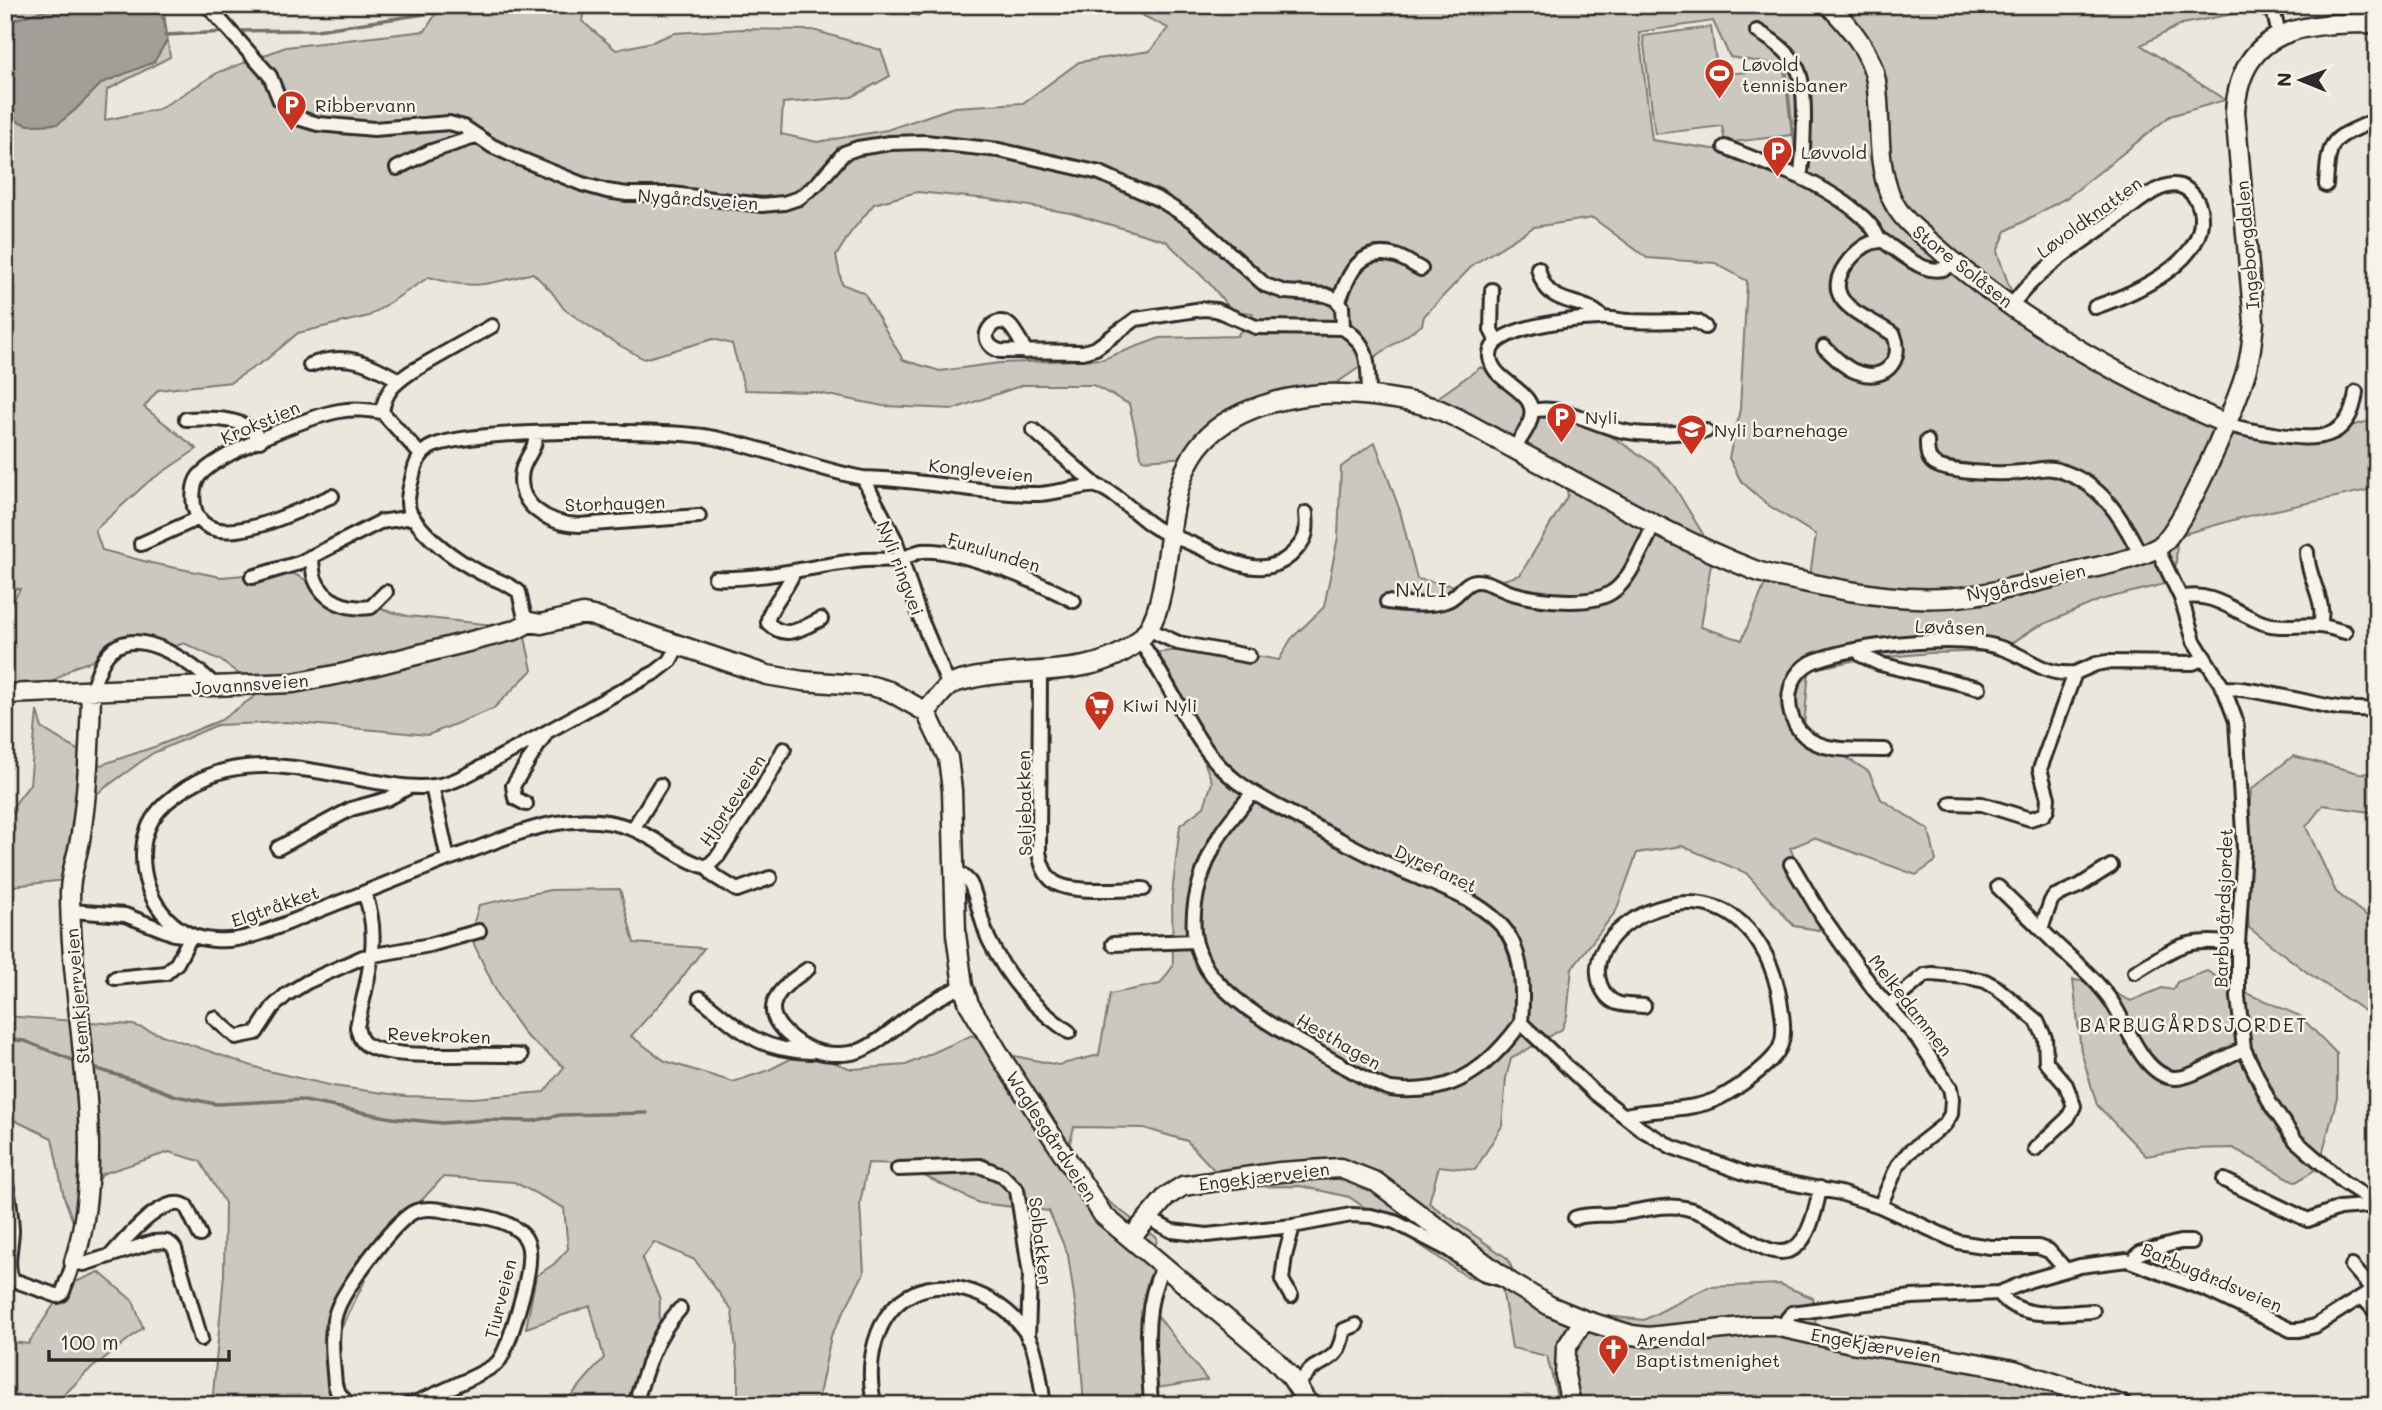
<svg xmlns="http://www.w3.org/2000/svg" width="2382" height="1410" viewBox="0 0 2382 1410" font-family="Mali,sans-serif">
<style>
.green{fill:#cbc8bf;stroke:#7b7a75;stroke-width:2;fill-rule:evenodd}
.water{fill:#a29f98;stroke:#72716c;stroke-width:2}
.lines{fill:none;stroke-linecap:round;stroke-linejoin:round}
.stream{stroke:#72716c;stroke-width:3.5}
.street-casing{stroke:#2b2b2b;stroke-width:18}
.secondary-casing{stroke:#2b2b2b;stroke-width:23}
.street{stroke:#f7f3e8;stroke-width:12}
.secondary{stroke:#f7f3e8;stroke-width:18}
.labels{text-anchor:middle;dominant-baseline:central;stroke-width:5;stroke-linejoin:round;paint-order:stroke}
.poi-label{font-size:18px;fill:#2b2b2b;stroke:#f7f3e8;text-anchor:start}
.street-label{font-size:18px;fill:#2b2b2b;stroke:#f7f3e8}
.neighbourhood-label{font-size:19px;letter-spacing:2px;fill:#2b2b2b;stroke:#f7f3e8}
</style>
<rect width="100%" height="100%" fill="#ebe7dd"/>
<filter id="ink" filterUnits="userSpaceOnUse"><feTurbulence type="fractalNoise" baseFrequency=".0143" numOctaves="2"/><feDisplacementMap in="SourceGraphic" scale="14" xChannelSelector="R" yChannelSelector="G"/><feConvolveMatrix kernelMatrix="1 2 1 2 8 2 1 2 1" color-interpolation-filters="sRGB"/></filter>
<g filter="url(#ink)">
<path class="green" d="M5,5H59L5,23Z
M154,5H163L170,57L107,90L105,120L159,109L219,72L286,47L425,31L440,7L436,5H585L582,21L616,50L652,42L674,33L743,29L813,30L881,50L890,76L852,97L783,103L781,134L817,142L887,130L954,107L1023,103L1079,62L1150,51L1168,28L1140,14L1104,5H1921L2036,9L2079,5H2278L2272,23L2253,10L2182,24L2141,45L2225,100L2170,116L2068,197L2006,231L1997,252L2021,319L2209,419L2277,433L2328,432L2377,419V488L2244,517L2177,536L2176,565L2169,583L2100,600L2035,628L2000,651L1930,653L1857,660L1809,670L1804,727L1833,749L1869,772L1881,799L1929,830L1936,861L1916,875L1814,838L1790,848L1820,912L1819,930L1794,926L1746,873L1682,846L1637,853L1616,911L1572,968L1567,1016L1562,1029L1511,1059L1506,1078L1502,1126L1475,1170L1439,1166L1429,1203L1508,1259L1521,1290L1587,1314L1644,1320L1708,1287L1780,1284L1813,1298L1816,1326L1884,1344L1943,1366L2004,1378L2096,1405H1559L1547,1356L1512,1348L1502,1288L1466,1276L1349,1197L1300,1186L1230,1187L1187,1141L1144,1128L1074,1127L1068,1150L1100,1195L1157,1238L1154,1255L1157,1315L1207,1380L1144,1390V1405H1084L1078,1323L1068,1255L1049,1211L979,1203L900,1164L868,1163L860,1203L864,1273L831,1336L817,1405H738V1369L732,1311L695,1260L654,1242L642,1259L660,1299L659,1337L635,1405H563L604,1358L590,1306L526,1328L536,1276L554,1264L568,1249L564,1208L514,1182L443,1177L410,1213L370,1270L338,1335L332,1381L363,1405H212L224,1275L225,1203L200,1161L169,1152L102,1174L76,1230L64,1197L52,1138L5,1116V1016L133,1025L264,1070L333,1086L405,1096L473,1098L544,1092L564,1067L526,1036L500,999L470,936L479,905L550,890L620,889L634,943L704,948L675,987L631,1036L665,1061L733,1082L769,1070L804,1052L852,1069L906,1065L972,1035L1010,1055L1058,1065L1099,1055L1110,994L1160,984L1173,966L1172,895L1180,825L1204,807L1212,782L1186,715L1152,653L1208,647L1279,660L1291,639L1324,607L1338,537L1341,467L1375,442L1400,511L1417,579L1472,589L1520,575L1568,495L1563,477L1426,406L1481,367L1547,410L1614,438L1658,467L1674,486L1713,551L1701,627L1742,640L1769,574L1810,576L1816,535L1768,505L1741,481L1729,458L1740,409L1747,281L1715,263L1647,258L1593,218L1534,227L1474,264L1424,316L1422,325L1304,405L1244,418L1189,457L1142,460L1129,404L1093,385H1023L954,409L883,406L813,392L745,390L732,344L713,339L644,359L605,337L564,309L551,291L533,273C489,284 474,291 429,277L369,316L298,333L267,359L231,382L158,390L144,407L197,449L148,482L95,530L102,550L151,563L221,577L289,571L341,599L408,616L523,628L532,670L493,709L428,735L287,722L217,725L153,753L95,795L65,880L5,887V817L30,784L37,711L42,728L101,765L157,746L221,720L262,691L220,660L184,643L171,648L138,646L74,667L33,695L10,688L5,682V615L20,589L5,588V117L29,125L58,124L76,109L102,83L154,62L167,40L164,20ZM1713,21L1730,57L1786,66L1796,161L1652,140L1639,32ZM917,192L988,199L1070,213L1166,241L1210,284L1232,311L1253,313L1237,336L1160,338L1103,359L999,363L940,371L903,360L864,293L842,284L836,256L851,232L874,204Z
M1711,27L1718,75L1784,68L1792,135L1725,143L1722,126L1655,134L1643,36Z
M2293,756L2359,773L2377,774V813L2323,805L2306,827L2336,892L2377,924V1025L2369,1014L2308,973L2249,928L2244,867L2251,790Z
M2207,971L2235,988L2300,1016L2337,1054V1097L2319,1167L2296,1182L2233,1148L2188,1149L2146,1156L2097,1105L2081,1051L2073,980L2091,982L2131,1001L2162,988L2173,990L2177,982Z
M99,1272L133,1301L143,1328L87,1372L54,1405H5V1341L28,1344L66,1286Z"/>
<path class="water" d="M59,5H154L164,20L167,40L154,62L102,83L76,109L58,124L29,125L5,117V23Z"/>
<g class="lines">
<path class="stream" d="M538,5L593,10L724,5
M870,5L918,15
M235,31L317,30L452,10L508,5
M165,35L228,32
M5,1039L25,1041L77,1062
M91,1067L143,1083L176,1096L216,1104L299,1100L392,1118L442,1123L484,1120L533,1121L560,1115L647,1113"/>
<defs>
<path id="street" d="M207,5L270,76L280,101L288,109L301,119L318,124L374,129L449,123L464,127L492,146L516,157L582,184L607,191L627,194H672L762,205L784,203L799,198L817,184L844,153L858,148L890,143L925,142L999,150L1100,173L1160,200L1195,222L1265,285L1285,292L1326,295L1335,299L1342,306L1343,328
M2272,5L2279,35
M1757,31C1801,57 1804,72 1804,122C1803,140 1804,158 1800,177C1823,188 1871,214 1879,240
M1725,147L1800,177
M397,168L429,152L478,136
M2326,185C2329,132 2333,141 2377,119
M1538,268C1547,310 1578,294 1602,317
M1492,290L1491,330L1496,340
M1339,301C1349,273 1360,246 1396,256C1405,259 1413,265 1421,269
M2012,305C2038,268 2083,242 2119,216C2132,207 2145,195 2159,189C2165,186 2173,184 2180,186C2190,189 2198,199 2200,209C2211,261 2133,294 2095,307
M1824,347C1834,356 1846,370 1860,373C1885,381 1904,360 1894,335C1865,314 1813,302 1851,258C1859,249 1870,240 1883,241C1903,254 1931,283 1954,263
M1026,352C1022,344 1017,334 1011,327C996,310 971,341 1000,351L1083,352L1096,348L1136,319L1203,309L1216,310L1256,327L1343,328C1371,345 1368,366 1369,395
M310,365C346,351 368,363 399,380
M1532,411C1564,404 1592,425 1623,431C1649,437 1679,432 1706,431
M186,419C209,418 250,416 260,441
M2226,424C2242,429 2258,432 2274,434C2315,441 2350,442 2356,392
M1033,430L1096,485
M536,434C536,450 525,457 522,471C515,506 550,524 579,525L699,516
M1927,441C1927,448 1927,457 1932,462C1943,474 2005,474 2022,472C2040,470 2046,465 2064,472C2101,485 2120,515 2137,548V554
M1514,449C1519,440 1527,431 1530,421C1541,390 1492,384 1490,357C1487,326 1576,319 1599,318C1609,317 1620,321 1631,321C1651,322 1671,321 1690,321L1698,322L1705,327
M421,455L382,412C385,391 395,383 411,372L492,326
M863,478C922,479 979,494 1038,494C1052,494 1089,484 1096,486C1113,489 1138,517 1153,526C1164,534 1179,538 1192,544C1223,556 1260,583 1291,555C1306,540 1308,534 1306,513
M332,496C303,508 214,556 196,513C192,503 192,485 199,476C218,453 308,417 339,411C354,408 368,410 382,412
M141,544L199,518
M2157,548L2181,598L2194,641L2224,689L2236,721L2244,848L2238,944V997L2244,1049L2271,1105L2296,1141L2343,1182L2377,1204
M2307,552C2307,578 2327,601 2320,625
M310,557C314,564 312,572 315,579C324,602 348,610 371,607L386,592
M794,571C789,588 766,610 768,623C786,641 802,628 821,619
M252,577L299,563L380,522L413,517
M715,578C766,580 814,565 864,560C876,559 890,561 902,558C909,557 915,552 922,551C959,548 1041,583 1074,601
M2181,598C2213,590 2235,613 2263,623C2281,629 2300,624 2318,626C2327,626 2337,630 2345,632
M1387,602C1406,604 1428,607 1446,601C1458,598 1464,581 1477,581C1490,581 1500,590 1512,593C1536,600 1591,607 1612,592C1625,584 1634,566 1640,553C1645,543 1651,534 1653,523
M530,622L524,614L519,592C508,583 494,579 481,573C456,560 428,540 412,516C404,505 410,487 413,475C415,464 420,454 429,448C461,428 666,429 709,437C761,446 810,468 863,478L895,539L920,617L949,686
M1148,629L1178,643L1249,656
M1139,640C1173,685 1191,745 1235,780C1255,796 1277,806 1299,818C1331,835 1362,852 1394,867C1430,884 1485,899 1508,934C1524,960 1523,994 1521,1023L1595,1093L1641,1129L1672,1147L1750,1175L1840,1193L1880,1206
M1860,651L1861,655L1880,664L1979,688
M1040,670L1039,852C1041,863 1044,875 1054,882C1070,894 1122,889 1144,889
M2224,689C2239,684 2316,705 2338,708C2351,709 2364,709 2377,710
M91,692C96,679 101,658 113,649C143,626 195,666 217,687
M1885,750C1863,749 1836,752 1816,743C1781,728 1779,673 1817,660C1860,645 1957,633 2001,648C2030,657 2042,676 2075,673
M432,786L448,859C400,878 353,897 305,916C277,927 244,943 214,940C170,937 143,897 143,855C143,817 168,797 200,780C253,752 320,773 377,782C396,785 415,789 435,786C459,782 481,767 502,756C554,729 604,699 656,672L670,661L679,644
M1252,793C1242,807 1229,820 1220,835C1204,863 1191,900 1194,932C1195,946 1203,965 1212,976C1246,1015 1299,1041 1343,1066C1359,1074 1374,1085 1391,1089C1404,1091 1421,1090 1434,1088C1472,1081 1499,1053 1521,1023
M1951,803L1982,804L2030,819L2043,815L2047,810L2048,798L2040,769L2075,673L2096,664L2107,662L2193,663L2205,658
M526,804L515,798L513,786L546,733
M633,829L660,785
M278,848L351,809L387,799L409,787
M448,859C507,839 567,805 630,828C657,837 679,860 707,867L718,856L762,789L784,749
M1791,864L1822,916L1875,991L1917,1038L1950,1088L1952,1099L1951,1114L1945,1124L1908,1153L1898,1165L1880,1206L1958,1242L1990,1247H2038L2049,1251L2066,1270
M2111,866L2079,886L2055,896L2051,901L2041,929C2064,954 2093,974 2112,1002C2126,1022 2143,1077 2175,1078C2194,1078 2224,1056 2244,1049
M707,867L714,876L737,890L770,878
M954,869C959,873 967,878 970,883C977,896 981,923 989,940C1009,981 1032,1006 1069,1032
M1998,887L2041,929
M364,893C383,937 366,982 357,1027C359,1035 360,1041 367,1045C395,1062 484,1051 521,1056
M71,911L125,915L174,934L191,936L177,963L166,973L115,978
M1113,944L1195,941
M808,969C796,977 778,989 774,1003C767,1024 799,1046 816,1051C827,1055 848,1055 859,1051C880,1043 898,1024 916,1012C931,1002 947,993 963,986
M2135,972C2178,946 2186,937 2238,944
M700,998C741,1030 756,1050 811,1052
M1889,1005L1925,975L1932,974L1966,977L1985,981L1996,987L2037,1021L2045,1038L2046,1062L2066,1085L2074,1106L2068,1118L2035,1149
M214,1018L236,1037L256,1033L273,1007L286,995L307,982L363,957L430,945L479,931
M2377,1069L2375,1081L2377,1091
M1625,1115C1656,1108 1690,1112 1719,1098C1735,1090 1773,1064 1780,1047C1786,1033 1782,1014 1780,1000C1769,937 1727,887 1659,908C1628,917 1588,948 1600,984C1603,992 1608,1000 1617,1003C1625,1006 1636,1005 1644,1006
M898,1169L980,1166L1002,1175L1017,1190L1030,1274L1028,1338
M5,1179C9,1196 11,1212 12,1230C12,1245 5,1266 13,1280L58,1296L62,1294L74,1262L84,1264L153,1242C163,1241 170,1240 175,1249L201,1339
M2224,1180L2308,1220L2339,1208L2377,1205
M1147,1218L1172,1231L1207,1235L1293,1226L1351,1215L1371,1216L1395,1222L1449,1250L1485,1275L1500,1279
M1575,1218C1589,1213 1602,1216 1617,1214C1640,1212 1662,1203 1685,1208C1746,1221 1798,1311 1820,1188
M111,1255C126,1239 163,1193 186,1206L200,1235
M2135,1262L2137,1255L2142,1252L2180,1242H2192
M2352,1266L2373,1290
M1999,1293C2020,1322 2062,1312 2093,1311
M1291,1296L1282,1280L1285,1256L1293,1226
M2362,1297L2377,1313
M1786,1328L1787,1319L1792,1313L1912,1297L1999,1293L2031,1280L2080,1266L2127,1260L2209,1291L2291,1330H2299L2315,1326L2377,1287
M1297,1385C1302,1380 1307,1372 1313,1368C1335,1355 1338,1357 1344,1330L1356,1325
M349,1405L337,1391L335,1384C333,1359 328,1329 339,1305C349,1284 395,1219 416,1211C431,1206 449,1212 464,1214C483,1216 510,1220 523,1235C529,1242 530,1251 529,1260C529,1278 509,1349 498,1362C490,1371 420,1402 407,1405
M635,1405C645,1371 655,1335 680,1309
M875,1405C864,1367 874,1311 914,1293C956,1273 1017,1304 1033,1347C1039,1365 1041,1386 1044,1405
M1151,1405C1149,1359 1141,1308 1163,1267"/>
<path id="secondary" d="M1829,5C1849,26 1871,51 1876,81C1882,119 1875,160 1891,197C1901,221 1922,234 1941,251C2024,325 2125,380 2226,424
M5,694L293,683L345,673L515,630L530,622L541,624L583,614L593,616L767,675L803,681L872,686L889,691L926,712
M926,712C933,704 941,692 949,686C955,681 966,680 973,678C1026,666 1095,680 1138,641C1156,625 1160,601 1164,579C1171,541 1171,497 1189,462C1211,417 1267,400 1312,395C1346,391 1408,398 1440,410C1466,421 1491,437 1516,450C1594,491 1672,538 1754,570C1769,576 1787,578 1804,582C1859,594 1918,604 1974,595C2008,590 2042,580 2075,572C2100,566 2134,560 2157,548C2182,534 2233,412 2243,381C2250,362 2252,342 2254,322L2235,112C2241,25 2307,23 2377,23
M926,712L948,758L952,790L956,934L963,986L969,1004L1004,1062L1103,1215L1274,1359L1291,1377L1309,1405
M1131,1238L1167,1196L1183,1186L1280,1172L1340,1168L1376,1182L1510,1282L1550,1306L1584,1320L1632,1335L1648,1337L1753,1326H1775L1851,1343L1932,1355L2014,1370L2122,1405
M74,1262C110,1149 70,1010 70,892C70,874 77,858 80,840C88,792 90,741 91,692
M1571,1405L1565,1375L1566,1348L1584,1320"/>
</defs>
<use href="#street" class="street-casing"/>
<use href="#secondary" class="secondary-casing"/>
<use href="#street" class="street"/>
<use href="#secondary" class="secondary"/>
</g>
</g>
<defs>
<symbol id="stadium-pin" viewBox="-11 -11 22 30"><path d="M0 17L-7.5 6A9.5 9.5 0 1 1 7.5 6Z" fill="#c8321e" stroke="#f7f3e8"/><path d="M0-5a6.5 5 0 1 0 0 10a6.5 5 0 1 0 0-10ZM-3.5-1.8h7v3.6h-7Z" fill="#fff"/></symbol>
<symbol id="parking-pin" viewBox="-11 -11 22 30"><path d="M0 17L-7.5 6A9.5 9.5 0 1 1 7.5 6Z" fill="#c8321e" stroke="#f7f3e8"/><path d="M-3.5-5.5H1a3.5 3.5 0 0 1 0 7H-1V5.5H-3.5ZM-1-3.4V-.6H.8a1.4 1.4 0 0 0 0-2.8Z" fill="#fff"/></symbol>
<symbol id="school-pin" viewBox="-11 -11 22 30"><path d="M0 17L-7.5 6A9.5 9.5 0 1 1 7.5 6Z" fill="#c8321e" stroke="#f7f3e8"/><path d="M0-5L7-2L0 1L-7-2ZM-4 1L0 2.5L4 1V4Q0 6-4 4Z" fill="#fff"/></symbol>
<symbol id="supermarket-pin" viewBox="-11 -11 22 30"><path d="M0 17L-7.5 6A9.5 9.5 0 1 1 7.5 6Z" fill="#c8321e" stroke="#f7f3e8"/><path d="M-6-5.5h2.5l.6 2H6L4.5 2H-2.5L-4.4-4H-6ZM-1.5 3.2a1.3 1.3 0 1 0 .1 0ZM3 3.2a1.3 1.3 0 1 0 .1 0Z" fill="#fff"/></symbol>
<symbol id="church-pin" viewBox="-11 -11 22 30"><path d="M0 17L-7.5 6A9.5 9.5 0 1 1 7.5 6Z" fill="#c8321e" stroke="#f7f3e8"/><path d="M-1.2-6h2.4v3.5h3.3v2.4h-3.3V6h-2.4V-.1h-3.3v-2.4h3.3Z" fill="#fff"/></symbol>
</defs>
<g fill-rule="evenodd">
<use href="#stadium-pin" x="1702" y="56" width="35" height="47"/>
<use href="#parking-pin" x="274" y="88" width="35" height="47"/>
<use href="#parking-pin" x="1760" y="134" width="35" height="47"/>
<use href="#parking-pin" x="1544" y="400" width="35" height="47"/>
<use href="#school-pin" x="1674" y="412" width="35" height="47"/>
<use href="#supermarket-pin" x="1082" y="688" width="35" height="47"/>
<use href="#church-pin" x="1596" y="1332" width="35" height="47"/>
</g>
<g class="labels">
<g class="poi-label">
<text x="1742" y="64">Løvold<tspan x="1742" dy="21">tennisbaner</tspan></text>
<text x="315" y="105">Ribbervann</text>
<text x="1801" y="152">Løvvold</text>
<text x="1585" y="417">Nyli</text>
<text x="1714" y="430">Nyli barnehage</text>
<text x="1123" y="705">Kiwi Nyli</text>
<text x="1636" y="1339">Arendal<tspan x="1636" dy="21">Baptistmenighet</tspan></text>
</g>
<g class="street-label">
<text transform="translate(698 199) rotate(4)">Nygårdsveien</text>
<text transform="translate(2089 217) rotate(-36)">Løvoldknatten</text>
<text transform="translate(2247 245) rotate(-95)">Ingeborgdalen</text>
<text transform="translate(1963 266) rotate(38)">Store Solåsen</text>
<text transform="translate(260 422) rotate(-23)">Krokstien</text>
<text transform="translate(981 470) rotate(6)">Kongleveien</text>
<text transform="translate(615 503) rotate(-2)">Storhaugen</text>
<text transform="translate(994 552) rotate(17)">Furulunden</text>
<text transform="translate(901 568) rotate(69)">Nyli ringvei</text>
<text transform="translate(2026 582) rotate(-12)">Nygårdsveien</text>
<text transform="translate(1950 627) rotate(2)">Løvåsen</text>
<text transform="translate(250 684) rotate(-4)">Jovannsveien</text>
<text transform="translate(732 800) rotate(-57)">Hjorteveien</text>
<text transform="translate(1024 803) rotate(-91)">Seljebakken</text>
<text transform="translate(1436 868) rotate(25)">Dyrefaret</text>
<text transform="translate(275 906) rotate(-19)">Elgtråkket</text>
<text transform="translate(2223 908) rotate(-88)">Barbugårdsjordet</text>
<text transform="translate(77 996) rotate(-95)">Stemkjerrveien</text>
<text transform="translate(1911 1005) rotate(52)">Melkedammen</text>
<text transform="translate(439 1035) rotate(2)">Revekroken</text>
<text transform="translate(1339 1041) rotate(30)">Hesthagen</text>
<text transform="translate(1052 1136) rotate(57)">Waglesgårdveien</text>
<text transform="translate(1264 1176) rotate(-7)">Engekjærveien</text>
<text transform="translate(1041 1241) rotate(83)">Solbakken</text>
<text transform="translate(2212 1277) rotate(23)">Barbugårdsveien</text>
<text transform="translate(500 1299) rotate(-76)">Tiurveien</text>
<text transform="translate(1876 1345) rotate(10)">Engekjærveien</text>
</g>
<g class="neighbourhood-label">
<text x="1422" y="589">NYLI</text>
<text x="2194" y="1024">BARBUGÅRDSJORDET</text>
</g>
</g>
<rect width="2382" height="1410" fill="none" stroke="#f7f3e8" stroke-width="28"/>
<rect x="14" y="14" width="2354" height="1382" fill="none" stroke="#2b2b2b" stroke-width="2.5" filter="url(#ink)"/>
<g transform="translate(2301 80) rotate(271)" stroke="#f7f3e8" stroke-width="5" paint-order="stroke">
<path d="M0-5L12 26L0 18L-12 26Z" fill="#2b2b2b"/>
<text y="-10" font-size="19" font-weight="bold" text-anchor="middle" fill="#2b2b2b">N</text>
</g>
<path d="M49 1350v10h180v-10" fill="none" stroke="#2b2b2b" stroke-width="3.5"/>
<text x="60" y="1350" font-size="21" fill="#2b2b2b" stroke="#f7f3e8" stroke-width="5" paint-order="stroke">100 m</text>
</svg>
